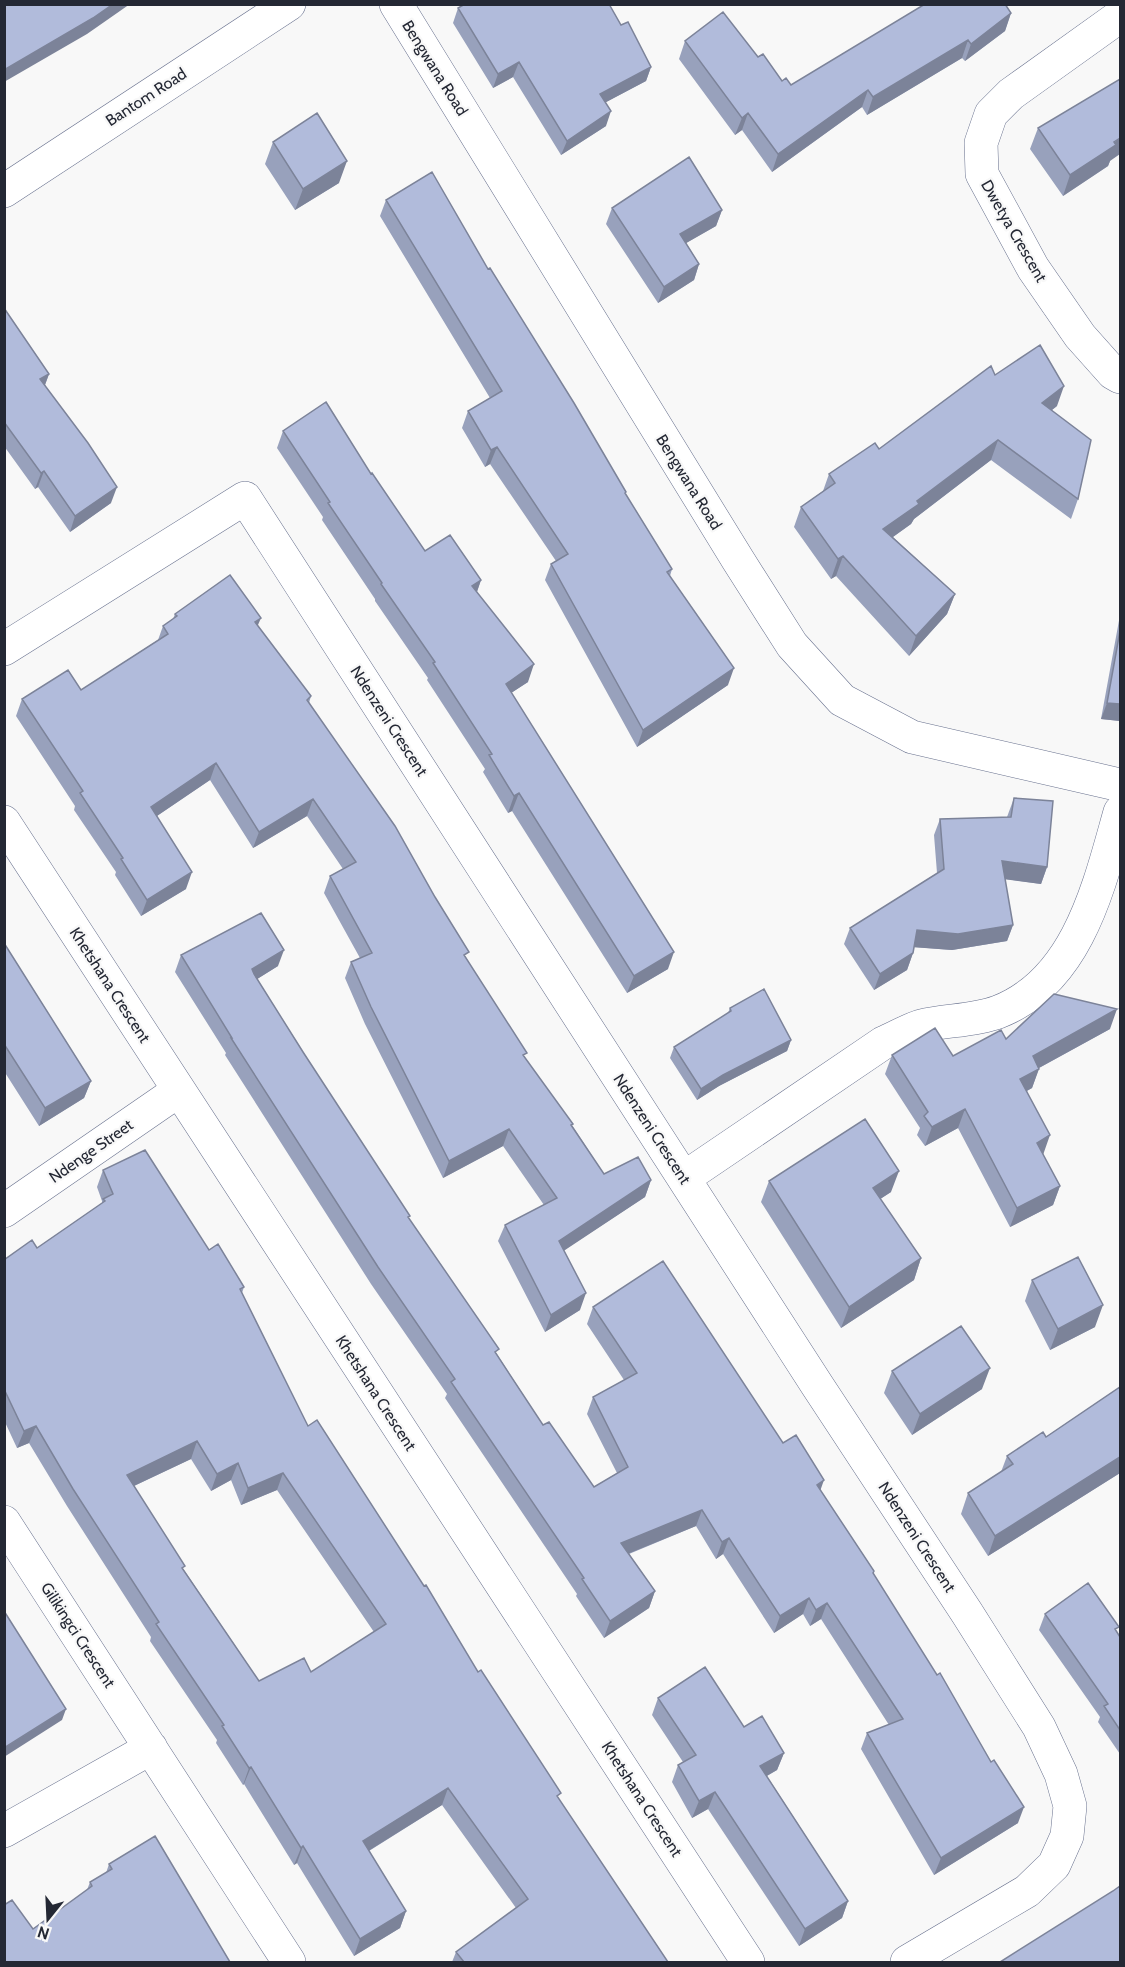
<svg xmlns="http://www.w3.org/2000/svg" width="1125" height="1967" viewBox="0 0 1125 1967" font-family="Cabin,sans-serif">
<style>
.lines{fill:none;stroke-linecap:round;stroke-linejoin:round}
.minor-casing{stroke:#68718e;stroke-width:34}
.minor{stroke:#fff;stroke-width:33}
.wall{fill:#98a1bc;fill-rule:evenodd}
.shaded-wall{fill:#7c8399}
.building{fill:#b1bbdb;stroke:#7c8399;stroke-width:1.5;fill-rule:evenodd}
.labels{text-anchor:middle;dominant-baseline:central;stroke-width:4.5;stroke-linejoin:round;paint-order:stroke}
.street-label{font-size:16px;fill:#242834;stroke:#f8f8f8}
</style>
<rect width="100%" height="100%" fill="#f8f8f8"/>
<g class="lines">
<defs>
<path id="minor" d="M396,4L738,560L792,645L842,700L912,737L1120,785
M1120,16L1011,94L991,114L981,143L982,174L1033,268L1080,336L1113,373L1120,377
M4,191L289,4
M4,649L245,498L817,1385L967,1613L1039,1727L1061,1774L1070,1806L1067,1836L1054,1865L1027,1891L907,1962
M4,822L748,1962
M684,1178L883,1043C895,1038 908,1030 921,1026C946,1020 974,1021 998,1012C1078,981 1099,886 1120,812
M4,1211L178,1091
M4,1522L289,1962
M4,1831L151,1748"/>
</defs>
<use href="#minor" class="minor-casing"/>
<use href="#minor" class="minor"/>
</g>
<path class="wall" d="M458,8L621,25L651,67L646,81L606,102V126L561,155L513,77L493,88L453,23Z
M1011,13L1005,31L965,61L962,58L867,115L862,107L772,172L742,130L735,135L679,59L685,41L758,57L782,81L791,85Z
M1038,128L1110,161L1108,166L1063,196L1030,149Z
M273,142L339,183L295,210L265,164Z
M386,200L488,269L626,492L625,494L672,569L670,576L728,685L637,747L545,580L551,564L556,561L490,464L485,467L462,428L468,411L490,398L380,216Z
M612,208L722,210L716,226L686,243L699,264L694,280L658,303L606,224Z
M4,308L49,374L45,385L111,503L70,532L38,487L35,489L4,446Z
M1057,406L1052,410L1078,499L1071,519L991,460L914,519L911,524L893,537L955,594L947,614L909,656L836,576L831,579L794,527L801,507L823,491L829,474L879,449Z
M283,431L371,474L425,551L481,580L477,592L528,682L511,693L668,969L627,993L512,811L508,813L483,772L485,769L427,680L428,678L375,601V599L322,520L323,517L277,448Z
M175,614L258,626L311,696L309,703L467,959L525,1058L572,1125L604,1174L651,1180L645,1197L564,1250L580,1310L545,1332L498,1241L505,1225L544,1205L503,1146L443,1178L365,1024L345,978L351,962L360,958L324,893L330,876L343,869L307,816L253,848L210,780L157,816L186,889L141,916L115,875L116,872L74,810L75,806L16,716L22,699L81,690L158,640L163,626L173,619Z
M1120,615V721L1101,719Z
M1014,798L1047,867L1041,884L1005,879L1013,925L1007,941L952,950L914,947L913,953L907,970L874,990L844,944L850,928L937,873L934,835L940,819L1007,817Z
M4,943L91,1081L84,1098L39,1126L4,1071Z
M181,955L278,966L257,979L409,1219L543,1425L594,1487L617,1473L587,1414L593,1397L624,1380L587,1324L593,1307L783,1443L820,1490L874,1571L873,1574L1018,1823L934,1875L861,1749L867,1733L889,1725L821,1619L810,1626L803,1614L774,1633L723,1554L716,1559L696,1526L629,1554L655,1591L649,1608L604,1638L576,1596L577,1594L445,1398L447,1394L371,1284L225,1055L226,1053L175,972Z
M730,1008L791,1040L787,1051L719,1086L697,1100L670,1058L674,1047L728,1013Z
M1110,1029L1039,1068L1032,1088L1027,1091L1043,1155L1060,1186L1053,1205L1010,1227L958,1128L925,1146L917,1135L920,1128L885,1074L892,1055L953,1056L1006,1039Z
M103,1170L209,1250L244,1287L242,1293L308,1426L478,1672L559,1799L668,1962H452L456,1952L516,1908L442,1805L369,1851L406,1911L400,1928L354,1956L297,1863L294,1865L244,1784L243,1785L216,1743L217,1740L150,1641L151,1637L67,1506L29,1443L17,1448L4,1420V1260L37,1248L102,1203V1201L97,1187ZM191,1459L211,1491L231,1480L241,1505L277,1490L374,1632L311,1672L259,1681L184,1570L134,1486Z
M769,1181L891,1192L880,1199L921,1258L914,1280L841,1328L761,1202Z
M1032,1280L1095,1327L1050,1350L1025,1301Z
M892,1371L982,1389L912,1435L884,1393Z
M1120,1387V1473L988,1556L961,1514L968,1493L1001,1472L1007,1456L1046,1437Z
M1045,1614L1117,1632L1120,1637V1754L1098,1722L1100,1717L1039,1630Z
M658,1698L744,1727L784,1753L777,1770L767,1776L848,1901L842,1918L799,1946L708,1809L692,1818L672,1782L678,1765L683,1762L652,1715Z
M109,1864L230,1962L33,1929L87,1890L90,1882L106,1873Z"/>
<path class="shaded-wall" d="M113,4H130L87,34L4,82V70Z
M1011,13L1005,31L965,61L971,44Z
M968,40L962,58L867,115L873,97Z
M519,62L513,77L493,88L498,74Z
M651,67L646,81L595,108L600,94Z
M868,90L862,107L772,172L778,154Z
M611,111L606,126L561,155L567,141Z
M748,113L742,130L735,135L742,118Z
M1120,138V154L1110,161L1108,166L1063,196L1070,175Z
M347,161L339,183L295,210L303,189Z
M722,210L716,226L674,250L680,234Z
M699,264L694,280L658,303L664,287Z
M49,374L43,390L40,379Z
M1064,386L1057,406L1035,423L1042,403Z
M998,440L991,460L914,519L911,524L876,549L883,529L917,501Z
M497,447L490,464L485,467L491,450Z
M44,471L38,487L35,489L41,473Z
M117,487L111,503L70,532L75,516Z
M843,556L836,576L831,579L838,559Z
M481,580L475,597L472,586Z
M955,594L947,614L909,656L916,636Z
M261,618L254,634L255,622Z
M534,664L528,682L499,701L506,684Z
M734,668L728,685L637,747L643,730Z
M1107,703L1120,704V721L1101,719Z
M216,763L210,780L145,824L151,807Z
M519,793L512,811L508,813L514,796Z
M313,799L307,816L253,848L259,832Z
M1002,861L1047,867L1041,884L996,878Z
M192,872L186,889L141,916L147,900Z
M1013,925L1007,941L952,950L911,947L917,930Z
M284,950L278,966L246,986L252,969Z
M674,952L668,969L627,993L634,976Z
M913,953L907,970L874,990L880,974Z
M1117,1009L1110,1029L1026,1075L1033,1056Z
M791,1040L787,1051L719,1086L697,1100L701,1089L723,1075Z
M1039,1069L1032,1088L1013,1098L1020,1079Z
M91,1081L84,1098L39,1126L45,1108Z
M965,1109L958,1128L925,1146L932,1127Z
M509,1129L503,1146L443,1178L449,1161Z
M1050,1135L1043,1155L1037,1143Z
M899,1171L891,1192L865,1209L873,1188Z
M651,1180L645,1197L553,1258L559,1241Z
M1060,1186L1053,1205L1010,1227L1017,1208Z
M921,1258L914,1280L841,1328L849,1307Z
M586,1293L580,1310L545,1332L551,1315Z
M1103,1305L1095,1327L1050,1350L1058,1329Z
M990,1368L982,1389L912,1435L920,1414Z
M36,1426L29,1443L17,1448L24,1431Z
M197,1441L191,1459L121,1492L127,1475Z
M1120,1457V1473L988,1556L995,1536Z
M238,1463L231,1480L211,1491L217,1474Z
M283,1473L277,1490L241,1505L248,1488Z
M824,1480L818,1497L817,1485Z
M702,1510L696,1526L615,1559L621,1543Z
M729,1538L723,1554L716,1559L722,1542Z
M655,1591L649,1608L604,1638L610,1621Z
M809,1598L803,1614L774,1633L780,1616Z
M827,1603L821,1619L810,1626L816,1610Z
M66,1709L62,1720L4,1757V1748Z
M784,1753L777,1770L754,1783L760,1766Z
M251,1767L244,1784L243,1785L249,1768Z
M448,1788L442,1805L357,1858L363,1841Z
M715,1792L708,1809L692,1818L699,1801Z
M1024,1807L1018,1823L934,1875L941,1858Z
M303,1846L297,1863L294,1865L301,1848Z
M848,1901L842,1918L799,1946L805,1929Z
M406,1911L400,1928L354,1956L360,1939Z"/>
<path class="building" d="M4,4H113L93,18L4,70Z
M465,4H609L621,25L628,22L651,67L600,94L611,111L567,141L519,62L498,74L458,8Z
M925,4H1005L1011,13L971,44L968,40L873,97L868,90L778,154L748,113L742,118L685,41L723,12L758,57L763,54L782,81L786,78L791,85Z
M1120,79V138L1114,142L1116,145L1070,175L1038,128Z
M317,113L347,161L303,189L273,142Z
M689,157L722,210L680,234L699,264L664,287L612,208Z
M432,172L488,269L490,268L574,403L626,492L625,493L672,569L667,572L734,668L643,730L551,564L568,554L497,447L491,450L468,411L502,391L386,200Z
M4,308L49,374L40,379L88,443L117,487L75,516L44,471L41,473L4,422Z
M1040,345L1064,386L1042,403L1091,440L1078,499L998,440L917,501L919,504L883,529L955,594L916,636L843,556L838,559L801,507L835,483L829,474L875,443L879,449L991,366L995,375Z
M326,402L371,474L372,473L425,551L450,535L481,580L472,586L534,664L506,684L674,952L634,976L519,793L514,796L489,755L492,754L433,663L435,662L381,584L382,583L328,503L330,502L283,431Z
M230,575L261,618L255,622L311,696L307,700L395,826L435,897L469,952L464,955L527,1053L523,1055L573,1124L571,1125L604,1174L638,1157L651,1180L559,1241L586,1293L551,1315L505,1225L557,1198L509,1129L449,1161L371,1007L351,962L372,953L330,876L356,862L313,799L259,832L216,763L151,807L192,872L147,900L121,859L123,858L80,793L83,791L22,699L68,670L81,690L168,634L163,626L177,616L175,614Z
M1120,631V704L1107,703Z
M1014,798L1053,801L1047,867L1002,861L1013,925L958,934L917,930L913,953L880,974L850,928L944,869L940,819L1011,817Z
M261,913L284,950L252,969L254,974L303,1052L410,1216L408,1217L499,1349L495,1352L543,1425L549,1422L594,1487L628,1467L593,1397L637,1373L593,1307L663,1261L783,1443L796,1435L824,1480L817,1485L874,1571L873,1573L937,1675L940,1673L991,1762L994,1760L1024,1807L941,1858L867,1733L903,1719L827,1603L816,1610L809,1598L780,1616L729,1538L722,1542L702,1510L621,1543L655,1591L610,1621L582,1579L584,1578L451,1382L455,1379L378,1267L231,1038H232L181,955Z
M4,943L91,1081L45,1108L4,1044Z
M764,989L791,1040L723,1075L701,1089L674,1047L731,1011L730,1008Z
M1054,994L1117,1009L1033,1056L1039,1069L1020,1079L1050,1135L1037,1143L1060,1186L1017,1208L965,1109L932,1127L924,1116L928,1112L892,1055L935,1028L953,1056L1001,1030L1006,1039Z
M865,1119L899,1171L873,1188L921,1258L849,1307L769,1181Z
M145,1150L209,1250L218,1244L244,1287L240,1289L308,1426L317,1420L424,1586L426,1585L478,1672L481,1670L561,1793L557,1796L668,1962H464L456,1952L528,1899L448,1788L363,1841L406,1911L360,1939L303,1846L301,1848L251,1767L249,1768L222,1726L224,1725L156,1624L159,1622L73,1489L36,1426L24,1431L4,1389V1260L32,1240L37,1248L105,1201L103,1199L113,1194L103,1170ZM197,1441L217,1474L238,1463L248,1488L283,1473L386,1624L311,1672L304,1658L259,1681L182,1568L185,1566L127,1475Z
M1078,1257L1103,1305L1058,1329L1032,1280Z
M961,1326L990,1368L920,1414L892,1371Z
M1120,1387V1457L995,1536L968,1493L1013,1464L1007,1456L1043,1432L1046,1437Z
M1088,1583L1119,1627L1115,1629L1120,1637V1730L1104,1706L1108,1704L1045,1614Z
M4,1611L66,1709L4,1748Z
M705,1667L744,1727L762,1716L784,1753L760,1766L848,1901L805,1929L715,1792L699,1801L678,1765L696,1755L658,1698Z
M155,1836L230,1962H4V1905L12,1900L33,1929L92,1886L90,1882L112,1869L109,1864Z
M1120,1886V1962H1000L1113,1891Z"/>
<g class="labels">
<g class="street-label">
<text transform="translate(435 68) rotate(58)">Bengwana Road</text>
<text transform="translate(146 97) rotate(-33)">Bantom Road</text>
<text transform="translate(1014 231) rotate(60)">Dwetya Crescent</text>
<text transform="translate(689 482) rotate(58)">Bengwana Road</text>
<text transform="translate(389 721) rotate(57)">Ndenzeni Crescent</text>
<text transform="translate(110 985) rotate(57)">Khetshana Crescent</text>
<text transform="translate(652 1129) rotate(57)">Ndenzeni Crescent</text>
<text transform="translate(91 1151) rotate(-35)">Ndenge Street</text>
<text transform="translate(376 1393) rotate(57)">Khetshana Crescent</text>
<text transform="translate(917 1537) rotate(57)">Ndenzeni Crescent</text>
<text transform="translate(78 1635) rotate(57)">Gilikingci Crescent</text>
<text transform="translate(642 1799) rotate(57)">Khetshana Crescent</text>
</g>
</g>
<rect width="1125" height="1967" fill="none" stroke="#242834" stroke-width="12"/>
<g transform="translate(48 1919) rotate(198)" stroke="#f8f8f8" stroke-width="4.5" paint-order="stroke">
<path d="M0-4.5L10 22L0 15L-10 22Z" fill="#242834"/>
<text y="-9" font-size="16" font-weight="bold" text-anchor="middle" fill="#242834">N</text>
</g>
</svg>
